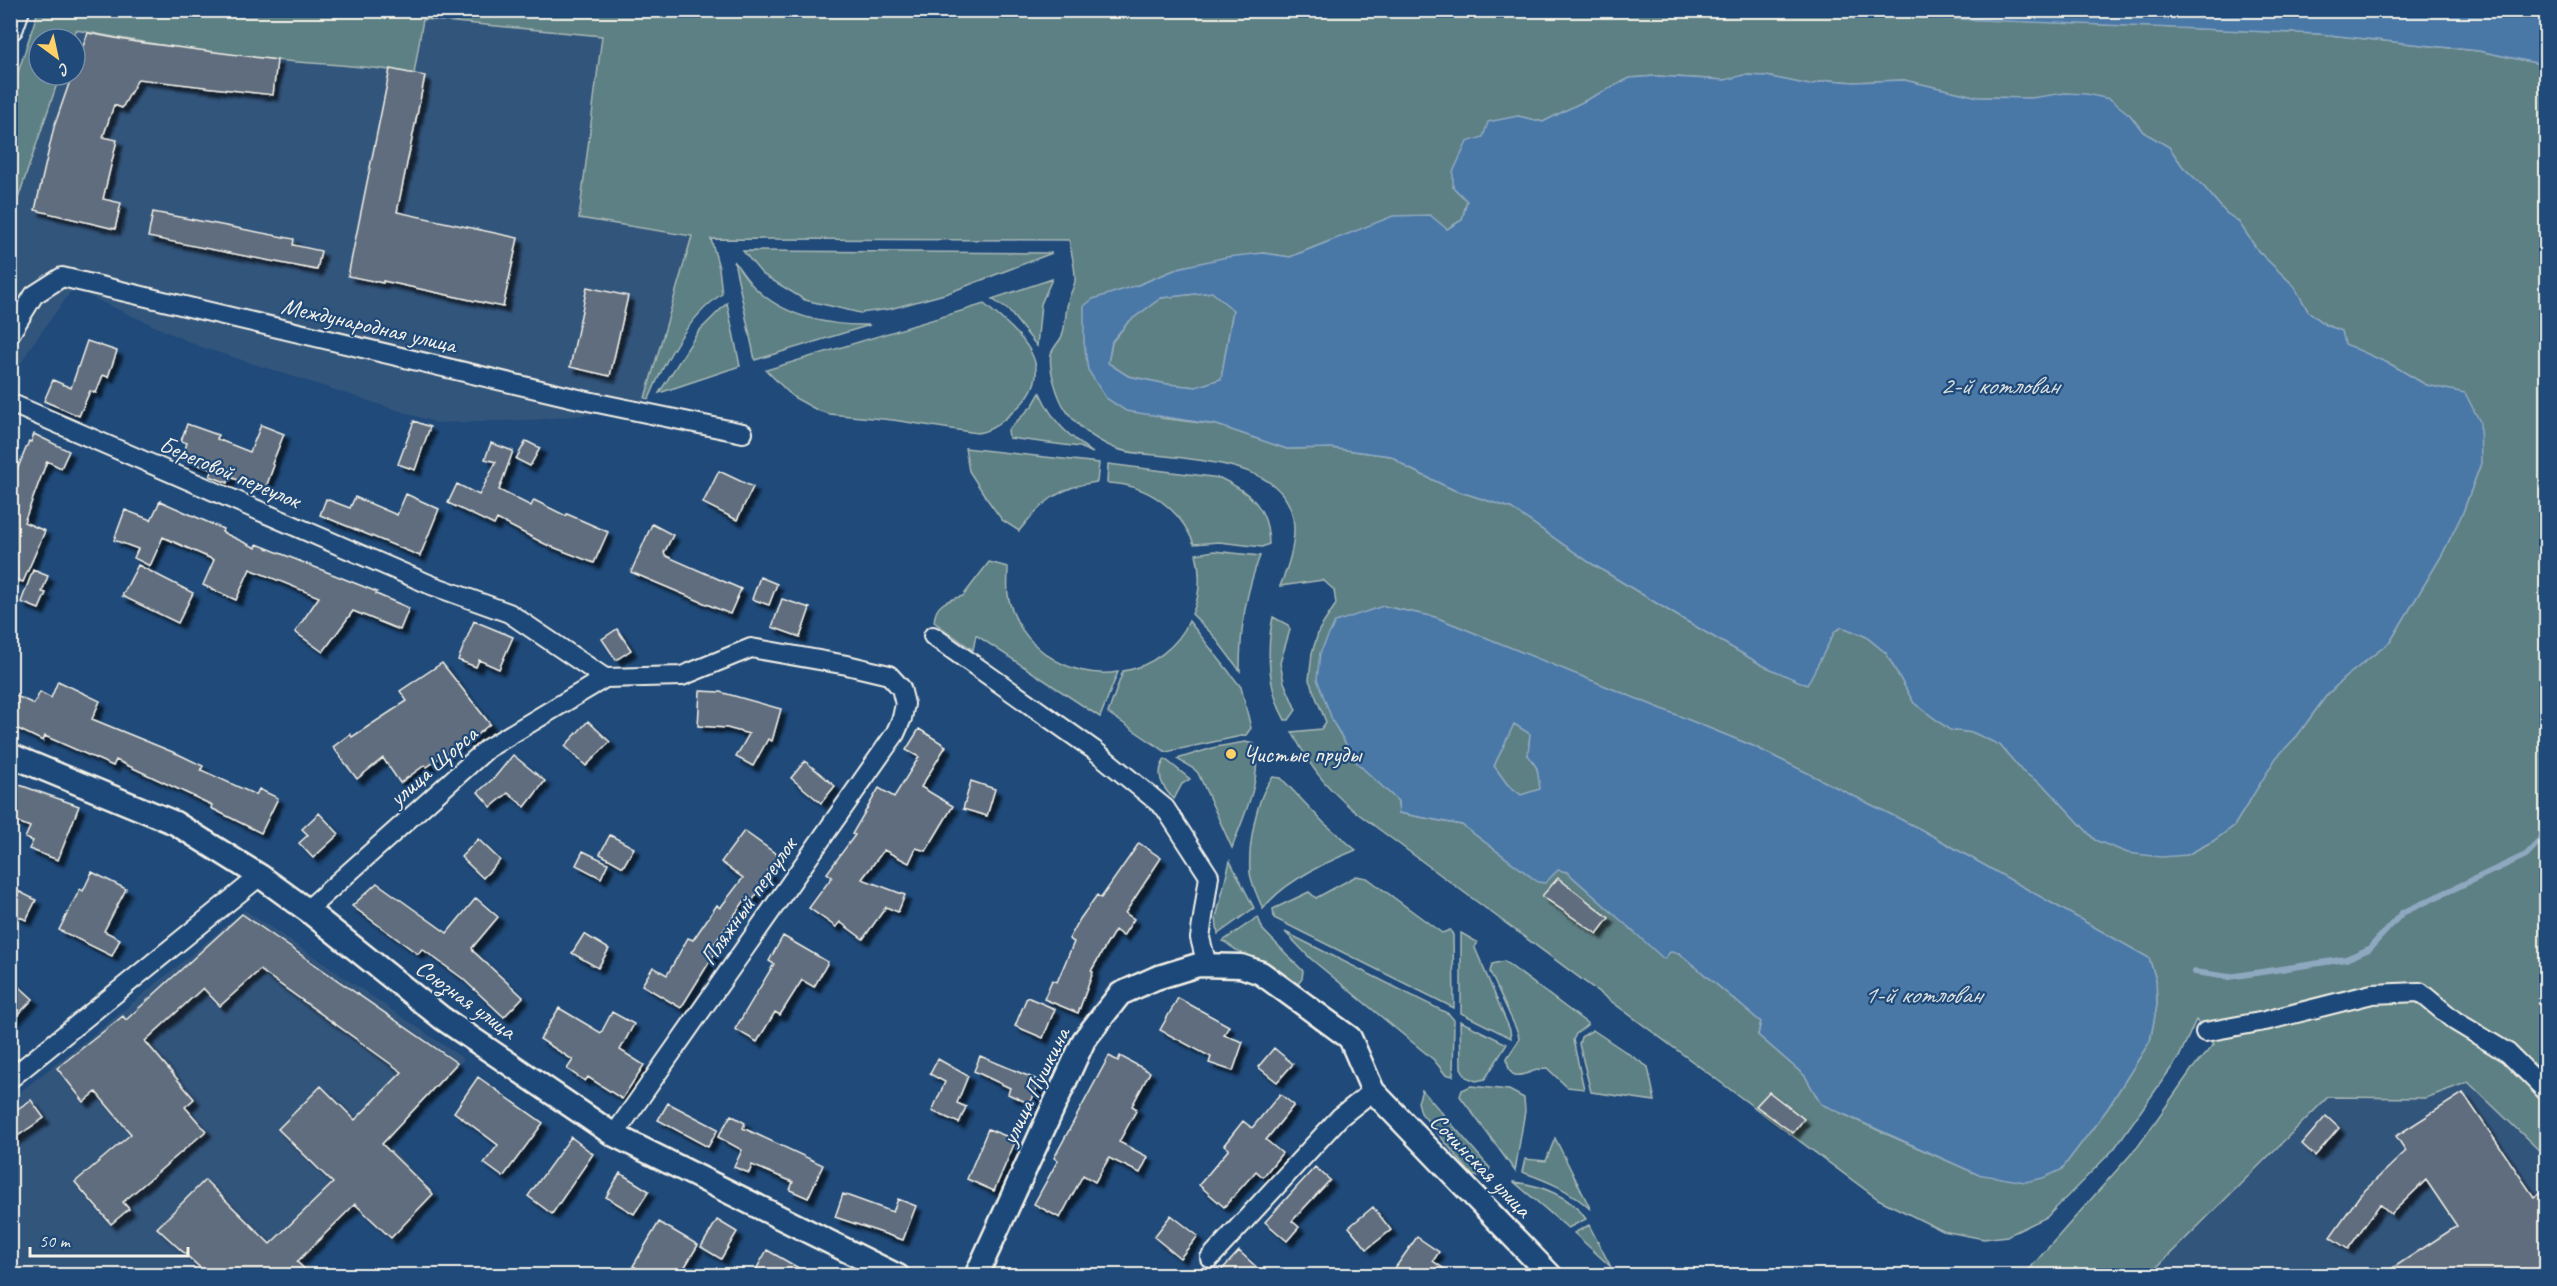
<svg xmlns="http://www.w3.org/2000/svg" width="2557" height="1286" viewBox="0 0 2557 1286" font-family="Caveat,sans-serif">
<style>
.built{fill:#32547b}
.green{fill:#5d8084;stroke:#a8b8b6;stroke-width:1.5;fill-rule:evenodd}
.water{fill:#4a78a6;stroke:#8ea8c0;stroke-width:1.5;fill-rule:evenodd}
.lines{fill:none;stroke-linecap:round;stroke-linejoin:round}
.stream{stroke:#8ea8c0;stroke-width:6}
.building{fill:#5e6d7e;stroke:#f4f1e8;stroke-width:1.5;filter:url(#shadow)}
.minor-casing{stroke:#f4f1e8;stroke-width:22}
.tertiary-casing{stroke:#f4f1e8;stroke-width:27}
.secondary-casing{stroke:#f4f1e8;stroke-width:30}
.minor{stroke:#1f4a7a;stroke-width:18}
.tertiary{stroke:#1f4a7a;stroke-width:22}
.secondary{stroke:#1f4a7a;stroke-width:26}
.poi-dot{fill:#ffd166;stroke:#1f4a7a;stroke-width:2}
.labels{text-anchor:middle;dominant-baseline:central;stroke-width:4.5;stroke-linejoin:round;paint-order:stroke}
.street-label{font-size:24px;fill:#f4f1e8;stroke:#1f4a7a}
.poi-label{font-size:24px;fill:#f4f1e8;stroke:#1f4a7a;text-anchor:start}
.water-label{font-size:26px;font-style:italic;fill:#dadfde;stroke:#1f4a7a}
</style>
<defs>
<filter id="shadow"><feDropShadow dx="5.5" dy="5.5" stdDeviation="1.5" flood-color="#0009"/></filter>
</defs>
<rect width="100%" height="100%" fill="#1f4a7a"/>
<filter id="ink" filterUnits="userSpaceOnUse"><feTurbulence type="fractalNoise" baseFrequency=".0167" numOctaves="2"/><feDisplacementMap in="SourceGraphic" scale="12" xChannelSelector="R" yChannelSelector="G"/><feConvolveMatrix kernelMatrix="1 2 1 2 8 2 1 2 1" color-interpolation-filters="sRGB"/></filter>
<g filter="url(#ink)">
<path class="built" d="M422,19L603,36L579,218L692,236L640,416L619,412L532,420L437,423L198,346L73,289L32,345L11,381V219L60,75H75V39H72L75,30L136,42L277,60L390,69L414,74Z
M245,910L464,1059L386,1142L437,1197L393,1243L357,1208L303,1262L317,1275L11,1276V1099L107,1024Z
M2468,1082L2546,1157V1275L2149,1276L2328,1097L2426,1098Z"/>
<path class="green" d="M1764,10L2320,34L2479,51L2546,65V1157L2468,1082L2426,1098L2328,1097L2149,1275H2024L2139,1145L2192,1069L2214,1044L2196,1020L2179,1057L2114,1149L2047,1217L2007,1236L1984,1239L1943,1231L1878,1199L1353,810C1321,782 1312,769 1292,732L1321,729L1326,722L1309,680L1312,653L1319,630L1336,604L1334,590L1323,580L1280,586C1326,479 1251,465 1165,456C1148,454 1128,454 1112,447C1094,439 1077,426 1066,410C1058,399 1048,368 1051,354C1053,348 1058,343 1061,338C1066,328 1065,314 1068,302C1069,295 1074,288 1075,281C1076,269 1071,252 1069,240L711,239L719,268L722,294C687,318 665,360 649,399L645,398L692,236L579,218L602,36L423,19L414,74C369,65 323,65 277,60C209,53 142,43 76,30L72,39H39V75H60L11,219V94L38,11ZM1744,75L1766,76L1809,85L1828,80L1854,82L1904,80L1978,97L2031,98L2130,115L2143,132L2169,147L2183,167L2204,187L2226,213L2238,221L2258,251L2294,286L2308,311L2326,325L2342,331L2344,344L2392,365L2426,385L2465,394L2481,463L2463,512L2442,555L2390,642L2344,678L2326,696L2297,736L2276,757L2234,826L2213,841L2187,855L2095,840L2047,788L2022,771L2000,745L1974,733L1950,730L1914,703L1886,653L1865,636L1842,627L1835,631L1807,684L1762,665L1676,615L1589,562L1511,508L1454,490L1408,468L1391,456L1331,448L1287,449L1217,425L1161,418L1084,342L1138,285L1182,267L1263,253L1290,257L1332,240L1447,229L1462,220L1467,200L1453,187L1483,137L1518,116L1543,122L1630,78L1656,76L1726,80ZM1383,606L1435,617L1753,746L1920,829L2149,958L2156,980L2157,1005L2150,1041L2108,1108L2061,1170L1977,1174L1882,1132L1821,1104L1805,1076L1758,1035L1761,1022L1679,953L1670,952L1664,958L1567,872L1558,870L1539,882L1462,825L1399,813L1398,801L1357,762L1333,722Z
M743,251L1052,253L948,293L890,309L860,313L805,300L762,274Z
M734,261C740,269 746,279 754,287C784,317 829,326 870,325L755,360Z
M1052,279L1041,304L1037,346L1008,310L992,299Z
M1212,292L1233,309L1221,379L1196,387L1167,384L1128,376L1108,363L1112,342L1128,322L1161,298Z
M727,303L740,366L659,393L698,332Z
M984,304C1018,332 1063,367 1016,409C1004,420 993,431 977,433L893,420L829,414L817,410L793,397L766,370Z
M1040,393C1054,424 1067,434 1093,453L1080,447L1009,438L1008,430L1033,405Z
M965,448L1099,463L1097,482C1060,486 1041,503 1019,531L1002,520L987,499L969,471Z
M1108,464L1220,478C1252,493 1268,508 1269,544L1262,547L1219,542L1194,544C1179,507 1146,484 1107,483Z
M1214,551L1260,556C1245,593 1240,631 1240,671L1213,635L1192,614C1201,594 1201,574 1196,554Z
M989,562L1008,567C1008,576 1007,586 1008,595C1017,646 1069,680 1118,672L1100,717L976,635L973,650L934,622C935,604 947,600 963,596Z
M1273,617L1288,625L1290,630L1280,663L1284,682L1296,710L1289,720H1285C1268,691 1266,649 1273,617Z
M1189,621L1241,687L1251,728L1246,735L1166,752L1108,713L1123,671C1151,667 1178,646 1189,621Z
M1514,723L1530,734L1528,755L1537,768L1541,789L1521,795L1507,784L1494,766Z
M1245,742L1254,744C1264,777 1243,817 1232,848L1198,773L1194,769L1177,759L1216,747Z
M1165,759L1190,779L1182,784L1174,799C1162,788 1155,774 1165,759Z
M1273,777L1281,778L1324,823L1356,850C1326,862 1282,883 1263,909C1258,898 1252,885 1250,873C1248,847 1256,796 1273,777Z
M1230,861L1254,908L1218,934L1216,918Z
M1356,876L1367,878L1442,933L1450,930L1453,935L1454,1008L1274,918L1273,909L1309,892L1316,898Z
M1258,917L1263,930L1303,971L1302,979L1296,986L1279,979L1223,941Z
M1285,932L1449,1014L1454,1020L1453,1076L1445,1074L1434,1060L1311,959Z
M1461,933L1477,942L1475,948L1510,1030L1511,1038L1461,1013Z
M1504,961L1588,1024L1576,1034L1573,1040L1584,1089L1567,1087L1547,1068C1530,1068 1509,1090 1507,1058L1519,1040L1518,1033L1490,972L1492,964Z
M1460,1021L1507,1044L1485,1079L1476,1081L1466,1077L1461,1068Z
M1593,1030L1648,1067L1655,1101L1591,1092L1579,1044L1581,1037Z
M1471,1086L1509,1090L1524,1098L1525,1111L1515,1171L1460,1096L1462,1090Z
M1422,1090L1490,1168L1486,1175L1473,1176L1421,1113L1418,1102Z
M1555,1138L1591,1210C1570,1190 1548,1181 1522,1172L1525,1159L1546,1161Z
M1514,1182C1540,1185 1571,1196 1586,1219L1568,1228Z
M1589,1225L1611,1267L1574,1233Z"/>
<path class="water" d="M1764,11H2546V65L2479,51L2320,34Z
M1744,75L1766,76L1809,85L1828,80L1854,82L1904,80L1978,97L2031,98L2065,93L2086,94L2110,99L2130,115L2143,132L2169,147L2183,167L2204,187L2226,213L2238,221L2258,251L2294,286L2308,311L2326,325L2342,331L2345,344L2392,365L2426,385L2465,393L2480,422L2481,463L2463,512L2442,555L2390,642L2344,678L2326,696L2297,736L2276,758L2234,826L2213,841L2187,855L2161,857L2128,853L2095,840L2047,788L2022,771L2000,745L1974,733L1950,730L1914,703L1886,653L1865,636L1842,627L1835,631L1807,685L1762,665L1676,615L1589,562L1511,508L1454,490L1408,468L1391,456L1331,448L1287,449L1217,425L1126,411L1106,398L1088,370L1084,342V306L1093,299L1138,285L1182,267L1227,257L1263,253L1290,257L1393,216L1430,215L1447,229L1462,220L1467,201L1453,187V172L1467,142L1483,137L1488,122L1518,116L1543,122L1630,78L1656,76L1725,80ZM1212,292L1233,310L1221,379L1196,387L1167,384L1128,376L1108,363L1112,341L1128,322L1161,298Z
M1383,606L1435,617L1753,746L1920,829L2149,958L2156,980L2157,1005L2150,1041L2108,1108L2061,1170L2043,1178L2025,1182L1977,1174L1821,1104L1805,1076L1758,1035L1761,1022L1679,953L1670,952L1664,959L1567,872L1558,870L1545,883L1538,882L1462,825L1399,813L1398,801L1357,763L1333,722L1317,679L1320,653L1335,622ZM1514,724L1530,734L1528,755L1537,768L1540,789L1521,795L1507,784L1494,766Z"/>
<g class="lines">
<path class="stream" d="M2195,972L2229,977L2346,959L2369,949L2402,913L2526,855L2546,834"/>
</g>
<path class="building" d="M88,33L136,42L277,60L273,95L138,79L122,108L114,105L103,137L117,140L103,199L121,203L115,229L35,210L54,127L72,75H75V67Z
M390,69L425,76L397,212L518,238L503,307L383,281V283L348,276Z
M153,212L294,239L293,245L321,251L317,270L148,237Z
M587,287L628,296L610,376L570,367Z
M87,341L117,351L108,377L103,375L96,393L90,391L79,416L44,401L53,380L71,388Z
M414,421L430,427L415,470L398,464Z
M187,424L218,435L217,439L250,452L261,425L284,434L272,464L274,465L265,490L230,477L228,483L210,476L213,470L182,459L187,443L181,441Z
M34,434L69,451L61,468L47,461L24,522L45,531L23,582L10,577V487L29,441L31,442Z
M526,441L540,448L530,466L516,459Z
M491,443L513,451L499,490L531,506L534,500L566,516L567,514L608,532L594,563L545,544L497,519L494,525L448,503L457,484L479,495L496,462L485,459Z
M719,471L753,487L737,520L703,503Z
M406,494L439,509L420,556L320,515L326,499L350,508L355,497L397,515Z
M160,501L223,529L222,532L256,548L257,544L377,592L376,594L409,608L400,630L353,611L323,652L295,632L319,597L250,569L236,600L203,585L214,560L163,537L150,566L134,558L138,549L114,540L125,510L151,520Z
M652,524L673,535L664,553L666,556L741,589L730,614L631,572Z
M138,565L193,593L178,623L122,596Z
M33,570L48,576L42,592L46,593L39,609L21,602Z
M760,577L777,584L769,605L752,599Z
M782,599L810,608L800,637L772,627Z
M474,621L513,637L499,669L479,660L476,667L458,660Z
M617,629L631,650L616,660L602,639Z
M442,663L490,724L467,743L464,740L427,767L425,765L400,783L383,758L357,779L333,747L350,734L352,737L407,701L400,691Z
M58,681L100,701L92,719L180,755L203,766L201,770L256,795L259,789L278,798L261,833L211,808L212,805L116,760L113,766L45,736L43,741L10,725V693L34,704L40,692L51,698Z
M700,691L720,692L781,709L772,741L768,739L753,766L736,757L749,734L727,728L698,726Z
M588,721L610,742L586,766L565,746Z
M919,729L946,746L921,787L953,806L926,851L916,848L909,863L884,850L862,879L905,895L898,912L886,907L863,939L840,922L836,927L809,908L832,877L827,873L855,835L852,834L879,788L894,797L919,757L906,750Z
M513,755L545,781L525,807L508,793L491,807L478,792L495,777Z
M805,761L835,786L821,803L791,778Z
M971,781L995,789L987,816L963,809Z
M14,783L79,806L58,860L29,849L33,841L25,838L30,827L10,819V792Z
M319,813L339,834L313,858L299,843L308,835L302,829Z
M744,831L779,856L767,871L771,874L752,901L747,897L710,950L715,953L681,1008L642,985L653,967L667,975L688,938L693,940L717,905L720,908L743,878L721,862Z
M610,835L634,848L623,867L600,854Z
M478,839L500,860L483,878L461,857Z
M1139,843L1161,858L1125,913L1134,919L1123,936L1115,930L1091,971L1093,972L1078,1013L1044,999L1052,980L1057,982L1074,942L1069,939L1080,919L1097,895L1101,898Z
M583,851L608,863L601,878L576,865Z
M92,872L126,889L104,931L120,939L112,956L59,930L80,889L83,891Z
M1558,878L1609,918L1597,934L1542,896Z
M377,883L447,933L476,898L498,917L472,948L473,951L523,997L504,1017L462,978L422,949L418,954L352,906Z
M10,887L36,900L26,920L10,912Z
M242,914L457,1063L382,1144L433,1194L391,1238L355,1204L297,1262L311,1275H208L157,1228L205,1180L270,1244L333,1183L278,1129L321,1086L355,1120L402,1072L260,970L220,1006L203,988L145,1041L194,1099L185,1107L206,1131L123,1202L129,1209L111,1224L75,1182L131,1134L96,1092L84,1102L57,1068L123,1016L126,1020Z
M584,934L609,949L598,968L572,953Z
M783,936L828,962L814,987L802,980L780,1015L775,1012L757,1042L735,1029L774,964L769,961Z
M10,978L33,999L10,1023Z
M1027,997L1055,1009L1043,1038L1015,1026Z
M1178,998L1229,1026L1224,1035L1243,1042L1233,1071L1209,1063L1211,1057L1160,1030Z
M559,1008L601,1033L612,1012L634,1024L620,1050L644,1065L622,1099L588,1077L585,1081L567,1069L573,1060L540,1039Z
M1274,1048L1293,1064L1277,1082L1258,1067Z
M980,1056L1040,1081L1030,1104L1008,1094L1010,1088L974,1071Z
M1109,1056L1118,1061L1120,1056L1150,1072L1132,1106L1137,1109L1119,1142L1148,1157L1140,1173L1109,1158L1095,1182L1083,1175L1060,1218L1034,1204L1058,1160L1054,1158Z
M938,1059L968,1076L957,1103L966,1107L959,1123L932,1111L945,1082L930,1074Z
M478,1077L543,1123L503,1177L484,1163L498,1145L454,1112Z
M1769,1092L1804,1119L1793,1133L1756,1106Z
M2463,1093L2534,1197L2547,1189V1275H2382L2457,1226L2426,1180L2391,1214L2380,1204L2348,1249L2330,1237L2360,1195L2406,1151L2396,1136Z
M1280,1094L1294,1105L1266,1140L1282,1153L1263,1177L1256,1171L1224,1207L1199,1185L1229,1149L1224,1145L1243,1121L1252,1128Z
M31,1100L44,1118L10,1141V1114Z
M668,1103L718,1129L708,1147L658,1120Z
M731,1115L745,1123L743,1128L823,1165L808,1198L790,1190L793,1182L752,1165L749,1173L734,1167L742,1150L718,1137Z
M2326,1116L2339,1128L2315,1156L2302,1144Z
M988,1129L1016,1140L994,1191L967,1179Z
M571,1137L593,1154L552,1214L528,1196Z
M1315,1167L1330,1180L1292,1221L1299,1227L1287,1241L1265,1222Z
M620,1173L649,1191L634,1214L606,1197Z
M843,1194L893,1212L898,1199L916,1206L903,1240L835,1217Z
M1373,1207L1391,1230L1367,1249L1349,1227Z
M1171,1215L1198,1236L1180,1258L1154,1237Z
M717,1220L737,1232L721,1259L701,1247Z
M659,1222L698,1245L680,1275H649L633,1266Z
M1417,1237L1439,1252L1433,1261L1453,1275H1390Z
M767,1250L811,1275H753Z
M1239,1251L1265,1275H1217Z"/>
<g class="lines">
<defs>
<path id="minor" d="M10,334L34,295L62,277L583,400L743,433
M10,403L431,585L509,613L605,678
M933,636L1094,750L1165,808L1209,876L1200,938L1207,965
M307,910L488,748L605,678L682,676L751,648L847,665L889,675L901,688L905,704L902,718L895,734L614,1135
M2205,1032L2265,1021L2372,994L2420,992L2455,1021L2508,1053L2546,1091
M10,1079L260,876
M1210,1258L1340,1117L1373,1091"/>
<path id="tertiary" d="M10,755L175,823L260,876L307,910L442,1018L614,1135L898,1276
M976,1276L1084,1040L1120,994L1156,978L1198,965L1241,966L1261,973L1350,1038L1373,1091L1551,1276"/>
<path id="secondary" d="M10,27L16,10"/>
</defs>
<use href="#minor" class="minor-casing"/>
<use href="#tertiary" class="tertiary-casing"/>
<use href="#secondary" class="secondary-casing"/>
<use href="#minor" class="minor"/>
<use href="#tertiary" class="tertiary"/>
<use href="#secondary" class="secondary"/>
</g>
</g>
<circle class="poi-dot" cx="1231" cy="754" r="6"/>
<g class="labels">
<g class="street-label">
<text transform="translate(369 325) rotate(13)">Международная улица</text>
<text transform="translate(230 472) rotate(23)">Береговой переулок</text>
<text transform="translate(433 766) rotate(-41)">улица Щорса</text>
<text transform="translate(748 901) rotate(-55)">Пляжный переулок</text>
<text transform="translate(466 999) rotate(36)">Союзная улица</text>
<text transform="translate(1035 1086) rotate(-64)">улица Пушкина</text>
<text transform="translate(1481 1165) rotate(46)">Сочинская улица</text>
</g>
<g class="poi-label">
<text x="1243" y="754">Чистые пруды</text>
</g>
<g class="water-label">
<text x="1999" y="385">2-й котлован</text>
<text x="1922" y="994">1-й котлован</text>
</g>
</g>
<rect width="2557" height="1286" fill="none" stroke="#1f4a7a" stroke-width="36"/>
<rect x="18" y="18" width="2521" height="1250" fill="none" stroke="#f4f1e8" stroke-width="2" filter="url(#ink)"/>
<g transform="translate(57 57) rotate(147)"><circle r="28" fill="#1f4a7a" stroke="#748da6" stroke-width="1.5"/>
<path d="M0-4.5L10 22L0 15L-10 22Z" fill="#ffd166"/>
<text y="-9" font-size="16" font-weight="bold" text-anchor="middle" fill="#f4f1e8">С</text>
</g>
<path d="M30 1247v9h158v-9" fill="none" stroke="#f4f1e8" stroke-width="3"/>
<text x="39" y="1247" font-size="18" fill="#f4f1e8" stroke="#1f4a7a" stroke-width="4.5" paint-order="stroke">50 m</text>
</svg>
